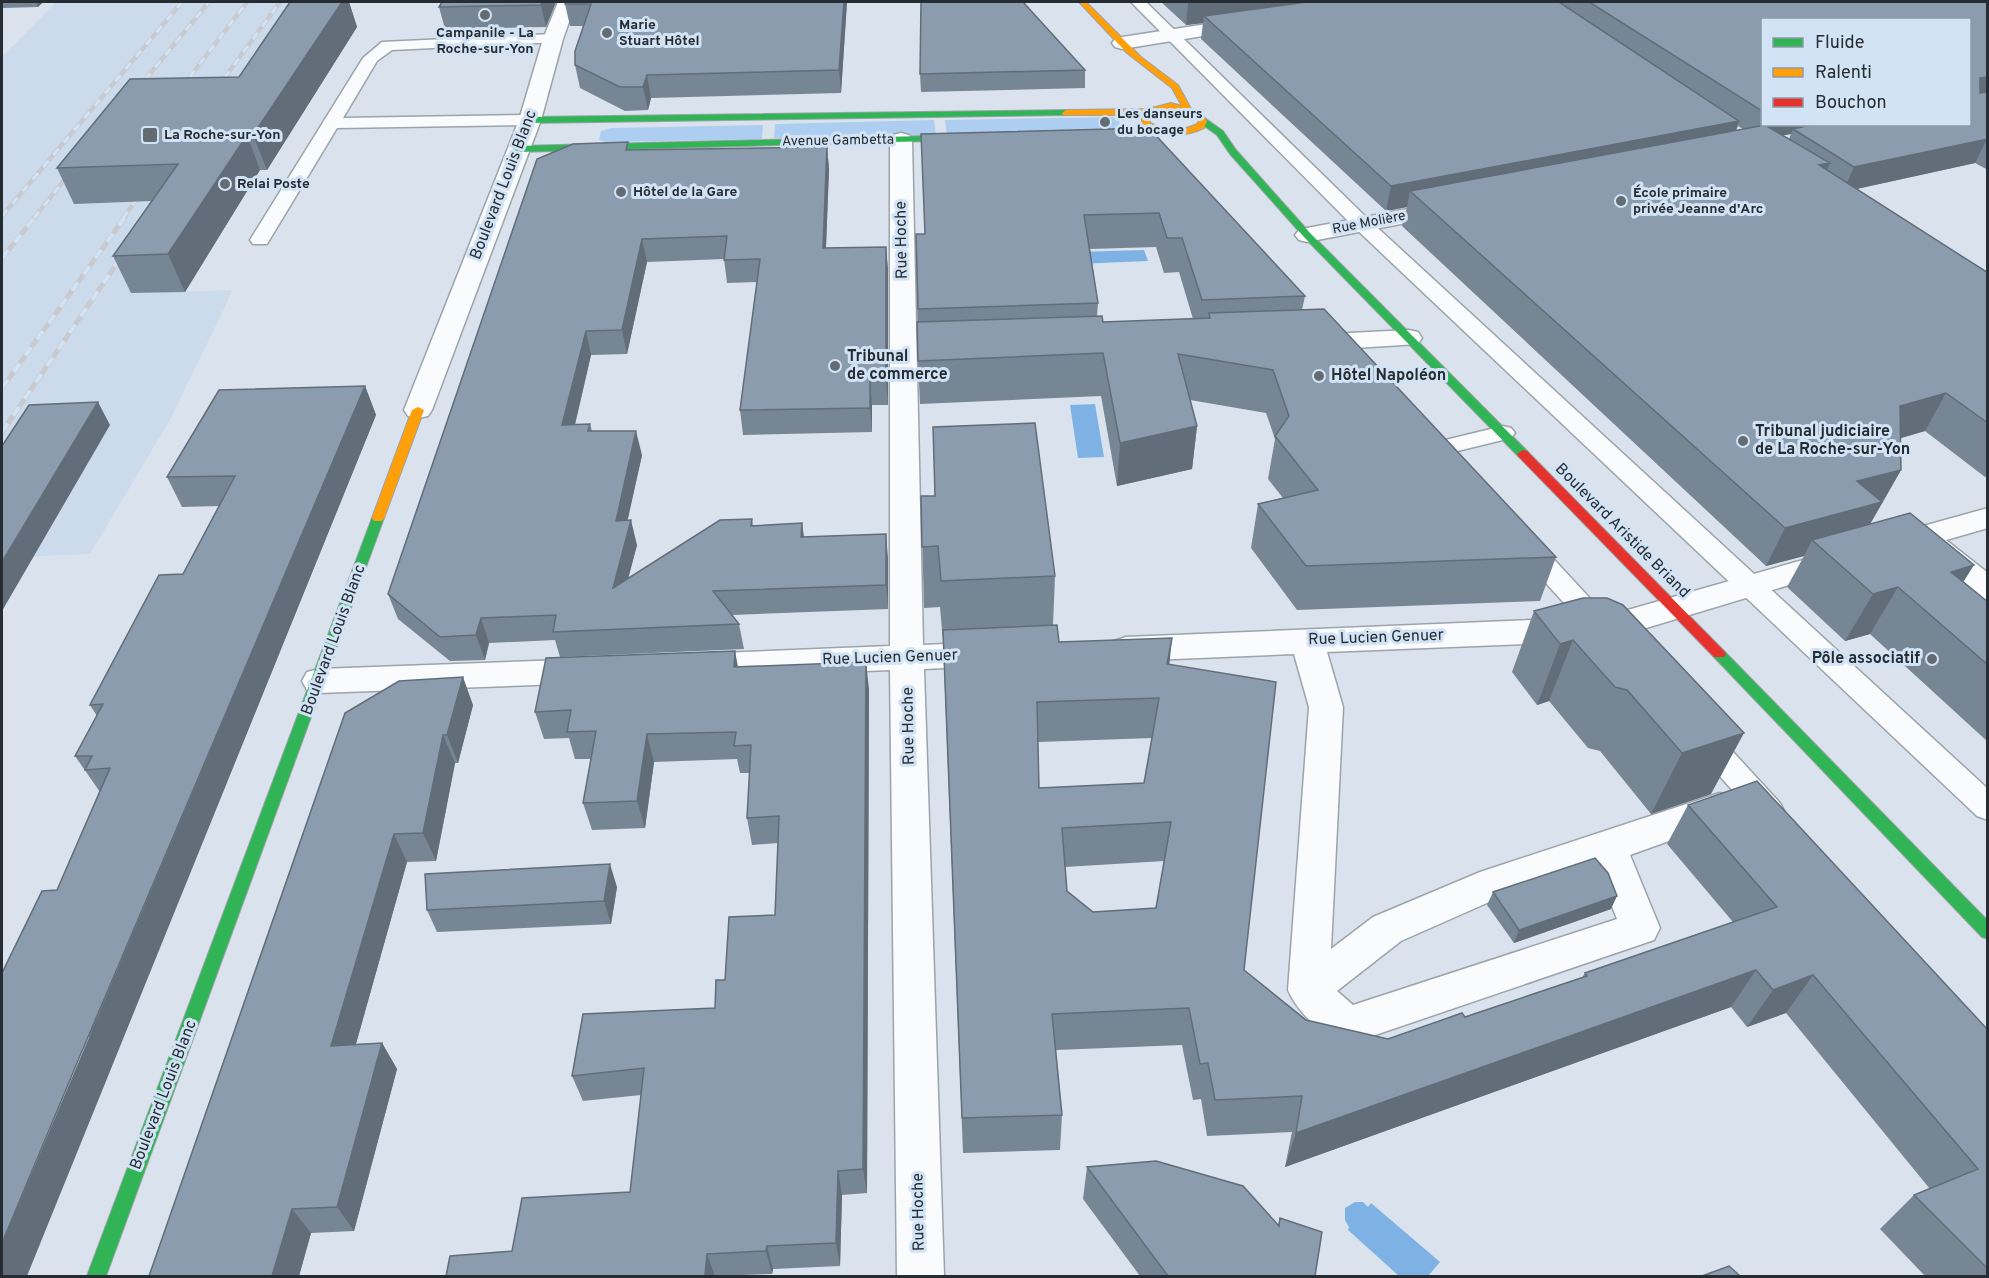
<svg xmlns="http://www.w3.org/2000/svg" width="1989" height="1278" viewBox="0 0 1989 1278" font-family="Overpass,sans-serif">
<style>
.built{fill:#cbdbec}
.green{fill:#adcef0}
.water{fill:#7fb2e4}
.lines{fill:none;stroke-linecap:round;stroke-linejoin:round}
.lane-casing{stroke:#9ca3aa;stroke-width:3}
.street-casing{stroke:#9ca3aa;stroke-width:3}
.fast-casing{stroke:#9ca3aa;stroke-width:2}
.slow-casing{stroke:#9ca3aa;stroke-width:2}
.jam-casing{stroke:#9ca3aa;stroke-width:2}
.lane{fill:#f9fbfc;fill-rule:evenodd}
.street{fill:#f9fbfc;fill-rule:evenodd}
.fast{fill:#30b455;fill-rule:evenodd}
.slow{fill:#ff9f0a;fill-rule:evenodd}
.jam{fill:#e5322d;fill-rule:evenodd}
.rail-far1-casing{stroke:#c8cacd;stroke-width:4.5}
.rail-casing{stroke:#c8cacd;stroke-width:5}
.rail-far1{stroke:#d2e3f5;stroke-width:3;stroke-dasharray:8;stroke-linecap:butt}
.rail{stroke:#d2e3f5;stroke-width:4;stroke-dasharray:10;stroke-linecap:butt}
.wall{fill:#778695;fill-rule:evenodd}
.shaded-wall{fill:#616d79}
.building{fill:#8a9cad;stroke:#616d79;stroke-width:1.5;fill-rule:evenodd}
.poi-dot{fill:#646c73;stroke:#d2e3f5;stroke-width:2}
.labels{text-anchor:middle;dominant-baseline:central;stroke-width:6;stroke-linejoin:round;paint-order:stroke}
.far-poi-label{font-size:14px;font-weight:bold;fill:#252c32;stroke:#d2e3f5;text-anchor:start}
.far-street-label{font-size:14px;fill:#252c32;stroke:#d2e3f5}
.street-label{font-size:16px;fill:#252c32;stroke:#d2e3f5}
.poi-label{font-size:16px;font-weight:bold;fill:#252c32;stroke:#d2e3f5;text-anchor:start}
</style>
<rect width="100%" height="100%" fill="#dae3ed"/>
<path class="built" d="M56,2H323L132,293L233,290L171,418L90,554L2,558V57Z"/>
<path class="green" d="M1112,117L1119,121L1120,126L1112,130L947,134L945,120Z
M934,120L936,135L774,138L775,124Z
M763,125L762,139L606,142L599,140L601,131L611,128Z"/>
<path class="water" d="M1144,250L1148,261L1077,264L1075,252Z
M1095,404L1104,457L1078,458L1070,405Z
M1355,1202H1363L1368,1207L1371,1203L1440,1262L1428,1276H1399L1348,1230L1349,1227L1345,1220V1208Z"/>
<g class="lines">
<defs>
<path id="lane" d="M1131,2H1146L1369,220L1988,789V820L1977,816L1355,228Z
M553,34L561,39L559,42L392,50L377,61L343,118L530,115L536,116L539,120L536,124L530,125L337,128L267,244H253L250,240L363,58L382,42Z
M1503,426L1511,428L1515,433L1511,438L1437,456L1429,454L1425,449L1429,444Z
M1526,537L1535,539L1610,620L1614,627L1610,634L1601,636L1592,634L1517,551L1513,545L1517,539Z
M1702,726L1712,729L1780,803L1784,811L1780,819L1769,823L1758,819L1692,745L1688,737L1692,729Z"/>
<path id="street" d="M558,2H576L563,39L541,120L432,410L428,416L418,418L408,416L404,410L519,120L543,39Z
M1246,18L1253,20L1256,24L1253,28L1122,49L1115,47L1112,43L1115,39L1122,37Z
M901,133L909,135L912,140L923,645L988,642L1000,646L1005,654L1000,662L988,666L924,669L944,1276H897L890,670L695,678L683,675L678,666L683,657L695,654L890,646V140L893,135Z
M1450,201L1458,203L1462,208L1458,213L1307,242L1299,240L1295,235L1299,230L1307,228Z
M1409,330L1418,332L1422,338L1418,344L1309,351L1300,349L1296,343L1300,337L1309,335Z
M1988,508V528L1946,540L1988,573V601L1977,598L1919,547L1891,555L1880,552L1876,545L1880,538Z
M1838,550L1849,553L1854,560L1849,567L1603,641L1327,652L1343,707L1331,949L1373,917L1480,872L1720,793L1733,798L1738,808L1733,818L1630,855L1660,928L1654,940L1346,1045C1323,1036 1298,1013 1288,990L1309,707L1294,654L1126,661L1114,657L1109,649L1114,641L1126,637L1603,617ZM1596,866L1617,919L1353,1005L1337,991L1401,941L1505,895Z
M589,659L601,662L606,671L601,680L589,683L319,693L307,690L302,681L307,672L319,669Z"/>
<path id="fast" d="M1066,110L1070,113L1069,115L530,123L526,120L530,117Z
M1200,119H1206L1223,131L1236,150L1310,233L1527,451L1529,454L1527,457H1519L1304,237L1230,154L1217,135L1200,123Z
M965,135L969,138L968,140L517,152L513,149L517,146Z
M378,514L384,518L106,1276H87L372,518Z
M1719,649L1724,651L1988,921V939L1982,937L1714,657L1712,654L1714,651Z"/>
<path id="slow" d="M1079,2H1086L1141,57L1178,85L1191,109L1200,111L1207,121L1204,128C1183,138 1163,137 1143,126L1141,115H1063L1062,113L1066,110L1148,109L1171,103L1182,106L1172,88L1127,53ZM1171,109L1194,115L1199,121L1197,124C1181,132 1166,131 1150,123L1149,116L1158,111Z
M418,407L424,410L384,518L382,521H374L372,518L412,410Z"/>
<path id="jam" d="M1523,450L1527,451L1724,651L1726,654L1724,657H1714L1519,457L1517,454Z"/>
</defs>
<use href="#lane" class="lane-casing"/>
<use href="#street" class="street-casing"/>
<use href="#fast" class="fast-casing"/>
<use href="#slow" class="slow-casing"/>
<use href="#jam" class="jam-casing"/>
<use href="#lane" class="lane"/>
<use href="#street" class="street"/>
<use href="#fast" class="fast"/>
<use href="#slow" class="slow"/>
<use href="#jam" class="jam"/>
<defs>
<path id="rail-far1" d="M180,90L247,2
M215,91L280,2
M135,92L209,2
M2,216L182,2
M34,218L73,169
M123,218L145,188"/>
<path id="rail" d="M2,258L35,217
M2,388L125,217
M2,432L126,250"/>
</defs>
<use href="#rail-far1" class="rail-far1-casing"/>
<use href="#rail" class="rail-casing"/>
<use href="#rail-far1" class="rail-far1"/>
<use href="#rail" class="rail"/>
</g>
<path class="wall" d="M2,2H43L38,7L2,8Z
M290,2H349L357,27L267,170H260L185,292L131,293L113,256L152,201L74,204L57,168L239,77Z
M442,2H556L546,27L445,29L439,7Z
M566,2H847L841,93L651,98L648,110L625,111L580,88L575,65L583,26H570L565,4Z
M1161,2H1988V170L1975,163L1856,189L1985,271H1988V476L1985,477L1925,431L1901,438V470L1870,524L1964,582L1988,602V742L1870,634L1845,641L1787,587L1804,556L1766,566L1402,226L1407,207L1386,211L1201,39L1203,23L1186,25ZM1762,20L1970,124H1762ZM1738,126L1743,129L1736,131ZM1791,134L1789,139L1782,135Z
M1085,70V88L921,92L920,74Z
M1149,128L1305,296L1302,310L1556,557L1540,601L1297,610L1251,548L1258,504L1283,498L1268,479L1275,439L1266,413L1190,400L1197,426L1192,469L1117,486L1101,396L920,404L918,361L916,234H925ZM1156,247L1164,273L1179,272L1193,319L1103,322L1097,316L1098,303L1090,249Z
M827,147L829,169L826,248L886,247L888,270V405H872V432L743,435L740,410L757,282L727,283L724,259L647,262L627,354L591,355L575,425L590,424L592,431L642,455L627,521L637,545L628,579L752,519L753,526L802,523L804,537L888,558V609L732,615L739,624L744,649L560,657L555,640L489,643L485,660L450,661L398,619L388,594L630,150Z
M365,386L376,415L101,1091L57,890L100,792L75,756L97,716L90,705L183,574L219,506L182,507L167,477Z
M921,496L1055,576L1053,625L1059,642L1169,664L1244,970L1306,1020L1388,1039L1465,1017L1582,978L1585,973L1733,922L1667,844L1688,805L1988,1030V1276H1925L1880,1229L1914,1195L1930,1189L1786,1013L1747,1027L1731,1007L1285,1167L1292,1132L1207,1136L1201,1099L1193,1100L1182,1045L1056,1050L1062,1115L1060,1150L963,1153L943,642L940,607L924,608ZM1152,738L1144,783L1039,788L1038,742ZM1164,861L1156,908L1093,912L1067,891L1065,867Z
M1583,598L1711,794L1651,814L1600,751L1588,748L1549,701L1537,705L1512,672L1534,611Z
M738,667L869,689L867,1193L842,1195L840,1266L773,1269L772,1274L715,1276L512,1251L630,1192L641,1095L583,1101L572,1076L715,1008L725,980L775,915L778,843L752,845L747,818L750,773H740L737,759L654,762L645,828L592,830L583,803L591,759H575L569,738L544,739L535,712Z
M473,705L458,763H455L436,861L407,862L356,1044L382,1043L397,1069L354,1231L311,1233L299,1276H149L345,713Z
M617,887L611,924L437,932L427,910Z
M1493,892L1611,909L1514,943L1487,905Z
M1087,1167L1278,1225L1280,1218L1315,1276H1140L1083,1199Z"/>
<path class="shaded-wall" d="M36,2H43L38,7Z
M342,2H349L357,27L267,170L253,135Z
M542,2H556L546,27L541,5Z
M844,2H847L841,93L839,70Z
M1197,2H1350L1204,16L1203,23L1186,25L1188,3Z
M647,75L651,98L648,110L643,87Z
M1988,77V99L1970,101L1980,78Z
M1739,121L1730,146L1410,191L1407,207L1386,211L1391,186Z
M1765,124H1838L1793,129L1791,134L1759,140Z
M247,135L260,170L185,292L168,254Z
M1987,139L1975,163L1843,192L1854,167Z
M827,147L829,169L825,271L823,248Z
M1830,163L1815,198L1819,165Z
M642,239L647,262L627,354L622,330Z
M886,247L888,270V405L886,381Z
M586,331L591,355L569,449L562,425Z
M870,381L872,405V432L870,408Z
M365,386L376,415L27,1276H2V1243Z
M1946,393L1925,431L1880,444L1900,406Z
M98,402L110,425L2,611V562Z
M1197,426L1192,469L1117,486L1120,443Z
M636,431L642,455L622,546L616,521Z
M1901,470L1861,540H1812L1804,556L1766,566L1785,528L1857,481Z
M631,520L637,545L619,613L613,588Z
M802,523L805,547L801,537Z
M886,534L888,558V609L886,585Z
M1974,565L1944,613L1951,572Z
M1898,587L1870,634L1845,641L1873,594Z
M481,618L489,643L485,660L476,635Z
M1172,638L1168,678L1167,664Z
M1573,640L1549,701L1537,705L1560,644Z
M735,651L740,678L734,667Z
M866,662L869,689L867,1193L863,1169Z
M463,677L473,705L458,763L447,735Z
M1744,733L1711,794L1651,814L1682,753Z
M647,734L654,762L645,828L637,801Z
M443,735L455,763L436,861L423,833Z
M394,834L407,862L348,1072L331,1046Z
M610,864L617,887L611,924L604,901Z
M1617,896L1611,909L1514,943L1519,930Z
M1756,970L1731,1007L1285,1167L1296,1133Z
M1813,975L1786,1013L1747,1027L1773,990Z
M382,1043L397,1069L354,1231L337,1207Z
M838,1171L842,1195L840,1266L836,1243Z
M292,1209L311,1233L299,1276H272Z
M767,1246L773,1269L772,1274L766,1251Z
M707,1254L715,1276H705Z"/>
<path class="building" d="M290,2H342L253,135H247L168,254L113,256L178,164L57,168L130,79L239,77Z
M442,2H542L541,5L439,7Z
M566,2H844L839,70L647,75L643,87H620L575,65V51L591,4H565Z
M921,2H1023L1085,70L920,74Z
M1307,2H1559L1739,121L1391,186L1204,16Z
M1589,2H1988V77L1980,78V93L1988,92V139L1854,167L1793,129L1815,124H1970V20H1762V111Z
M1765,125L1830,163L1819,165L1985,271H1988V423L1946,393L1900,406L1901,470L1857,481L1882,502L1785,528L1410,191Z
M1149,128L1305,296L1202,300L1182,238H1167L1159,213L1084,215L1098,303L918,309L916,234H925L921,134Z
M628,142L626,150L827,147L823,248L886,247V381H870V408L740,410L760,259L724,260L727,236L642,239L622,330L586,331L562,425L590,424L588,431H636L616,521L631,520L613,588L720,520L752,519L751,526L802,523L801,537L886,534V585L713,591L739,624L553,632L556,615L481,618L476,635L440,637L388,594L537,159L573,144Z
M1324,309L1556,557L1306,566L1258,504L1318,490L1275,436L1289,416L1273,370L1178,354L1197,426L1120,443L1103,353L918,361L917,322L1102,316L1103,322L1183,319L1210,318L1209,313Z
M365,386L77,1063L2,1243V973L42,891L57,890L110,768L85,770L92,756H75L103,704L90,705L159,575L183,574L235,476L167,477L219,390Z
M98,402L2,562V446L29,405Z
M1035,423L1055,576L941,581L938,546L922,547L921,496H935L933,427Z
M1910,513L1974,565L1951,572L1988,602V665L1898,587L1873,594L1812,540Z
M1583,598H1607L1623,605L1744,733L1682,753L1627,690L1615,687L1573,640L1560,644L1534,611Z
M1057,625L1059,642L1172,638L1167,664L1276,682L1244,970L1306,1020L1388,1039L1462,1013L1465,1017L1560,985L1587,976L1585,973L1777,907L1688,805L1757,781L1988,1030V1269L1914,1195L1978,1169L1813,975L1773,990L1756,970L1296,1133L1302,1096L1215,1100L1208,1063L1200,1064L1189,1008L1052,1014L1062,1115L962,1118L943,630ZM1159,698L1144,783L1039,788L1037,702ZM1171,822L1156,908L1093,912L1067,891L1062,828Z
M735,651L734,667L866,662L863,1169L838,1171L836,1243L767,1246L766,1251L707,1254L705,1276H446L450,1256L512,1251L522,1198L630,1192L644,1068L572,1076L583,1014L715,1008L716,980H725L729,917L775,915L779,816L747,818L751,745L734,746L736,732L647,734L637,801L583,803L596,731L567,732L571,710L535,712L546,658Z
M463,677L447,735H443L423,833L394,834L331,1046L382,1043L337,1207L292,1209L272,1276H149L345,713L399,681Z
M1595,858L1608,873L1617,896L1519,930L1493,892Z
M610,864L604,901L427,910L425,874Z
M1156,1161L1243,1186L1279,1226L1280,1218L1322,1232L1315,1276H1168L1087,1167Z
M1729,1266L1740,1276H1702Z"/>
<g class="poi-dot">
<circle cx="485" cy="15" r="6"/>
<circle cx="607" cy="33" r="6"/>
<circle cx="1105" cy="122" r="6"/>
<rect x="142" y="127" width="16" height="16" rx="3"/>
<circle cx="225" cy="184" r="6"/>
<circle cx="621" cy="192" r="6"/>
<circle cx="1621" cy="201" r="6"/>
<circle cx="835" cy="366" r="6"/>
<circle cx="1319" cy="376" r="6"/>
<circle cx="1743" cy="441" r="6"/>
<circle cx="1932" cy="659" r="6"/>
</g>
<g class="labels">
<g class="far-poi-label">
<text x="619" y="25">Marie<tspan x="619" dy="16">Stuart Hôtel</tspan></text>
<text x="485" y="33" text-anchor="middle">Campanile - La<tspan x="485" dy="16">Roche-sur-Yon</tspan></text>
<text x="1117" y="114">Les danseurs<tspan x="1117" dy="16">du bocage</tspan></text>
<text x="164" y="135">La Roche-sur-Yon</text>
<text x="237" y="184">Relai Poste</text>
<text x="633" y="192">Hôtel de la Gare</text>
<text x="1633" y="193">École primaire<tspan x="1633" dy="16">privée Jeanne d'Arc</tspan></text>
</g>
<g class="far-street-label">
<text transform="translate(838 141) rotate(-1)">Avenue Gambetta</text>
<text transform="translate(1369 223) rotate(-11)">Rue Molière</text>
</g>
<g class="street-label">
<text transform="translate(504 185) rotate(-69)">Boulevard Louis Blanc</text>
<text transform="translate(902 240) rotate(-91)">Rue Hoche</text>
<text transform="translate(1622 531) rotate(45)">Boulevard Aristide Briand</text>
<text transform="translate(1376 638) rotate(-2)">Rue Lucien Genuer</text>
<text transform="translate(334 640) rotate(-70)">Boulevard Louis Blanc</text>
<text transform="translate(890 658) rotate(-2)">Rue Lucien Genuer</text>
<text transform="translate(909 726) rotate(-91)">Rue Hoche</text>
<text transform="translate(164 1095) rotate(-69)">Boulevard Louis Blanc</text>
<text transform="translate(919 1212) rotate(-91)">Rue Hoche</text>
</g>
<g class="poi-label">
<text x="847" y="357">Tribunal<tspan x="847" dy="18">de commerce</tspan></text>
<text x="1331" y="376">Hôtel Napoléon</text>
<text x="1755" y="432">Tribunal judiciaire<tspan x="1755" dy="18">de La Roche-sur-Yon</tspan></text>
<text x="1920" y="659" text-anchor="end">Pôle associatif</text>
</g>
</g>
<rect width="1989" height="1278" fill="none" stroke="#252c32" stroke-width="6"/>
<rect x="1761" y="18" width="210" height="108" fill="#d2e3f5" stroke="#8d9aa7" stroke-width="1.5"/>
<rect x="1773" y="38" width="30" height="9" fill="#30b455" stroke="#8d9aa7" stroke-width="1.5"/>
<text x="1815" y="48" font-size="18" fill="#252c32">Fluide</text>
<rect x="1773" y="68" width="30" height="9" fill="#ff9f0a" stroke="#8d9aa7" stroke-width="1.5"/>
<text x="1815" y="78" font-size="18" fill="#252c32">Ralenti</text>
<rect x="1773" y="98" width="30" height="9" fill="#e5322d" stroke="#8d9aa7" stroke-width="1.5"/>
<text x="1815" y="108" font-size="18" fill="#252c32">Bouchon</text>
</svg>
